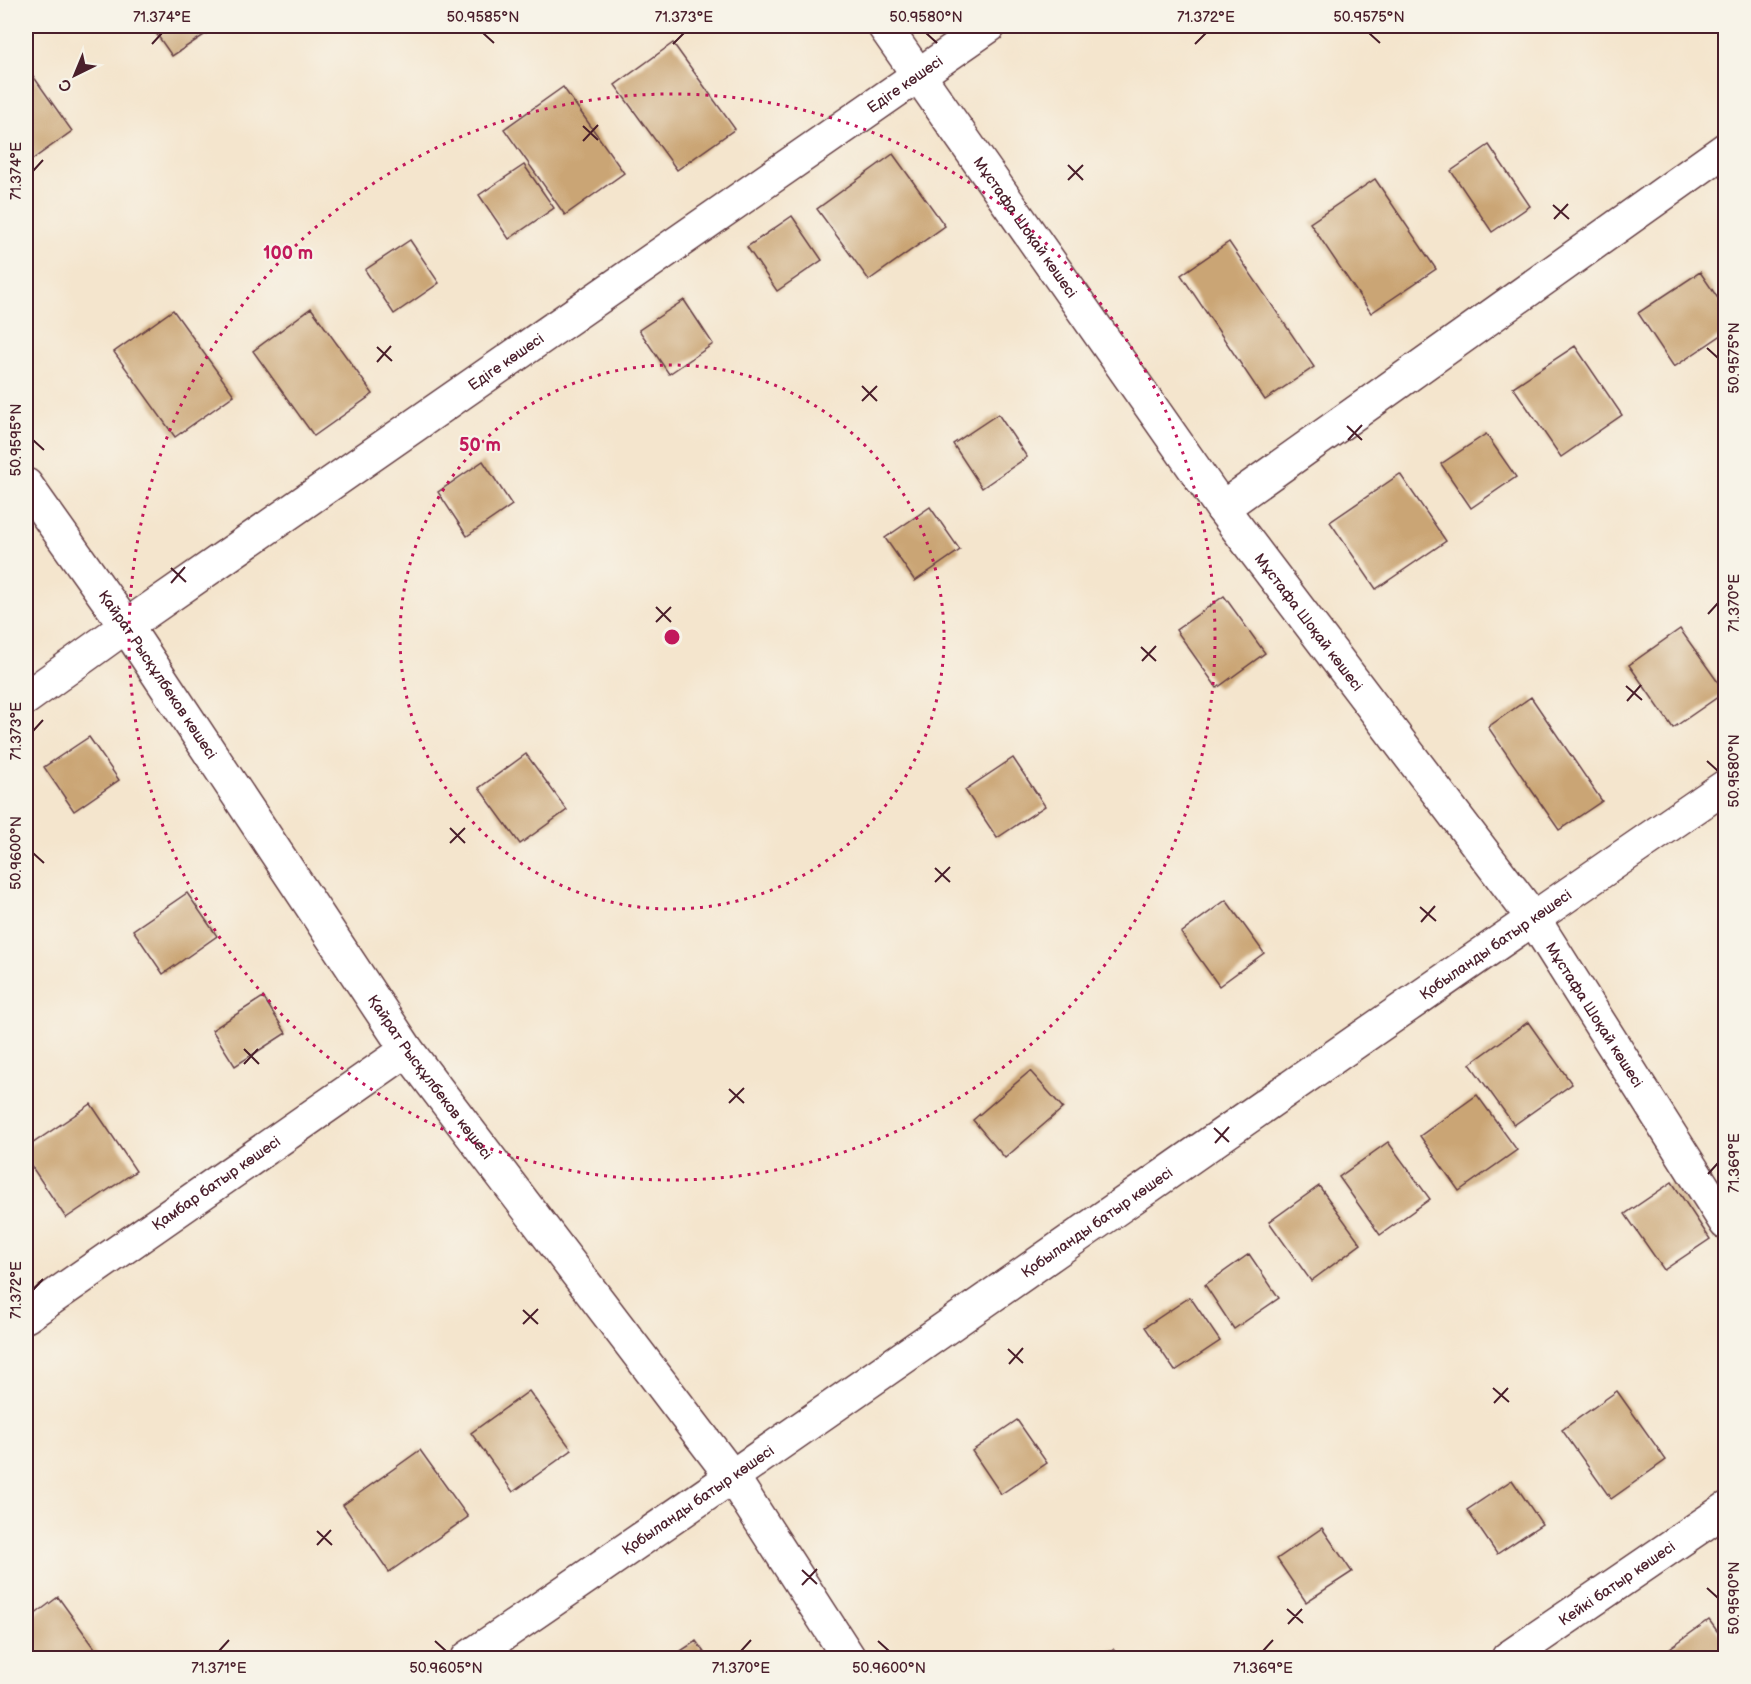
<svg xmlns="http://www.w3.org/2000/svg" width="1751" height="1684" viewBox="0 0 1751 1684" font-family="'Balsamiq Sans',sans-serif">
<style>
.building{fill:#caa575}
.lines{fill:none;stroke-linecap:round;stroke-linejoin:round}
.minor-casing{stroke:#643d43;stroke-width:36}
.minor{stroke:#fff;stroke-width:33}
.ticks{fill:none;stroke:#4a1f2b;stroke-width:2}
.ring{fill:none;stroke:#c2185b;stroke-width:3;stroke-dasharray:3 6}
.labels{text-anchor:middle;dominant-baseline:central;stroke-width:4.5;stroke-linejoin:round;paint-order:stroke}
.street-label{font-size:15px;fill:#4a1f2b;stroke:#f7f3e8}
.centre{fill:#c2185b;stroke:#f7f3e8;stroke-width:3}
.ring-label{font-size:18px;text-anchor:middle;font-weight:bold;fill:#c2185b;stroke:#f7f3e8;stroke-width:4.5;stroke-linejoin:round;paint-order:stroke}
.neatline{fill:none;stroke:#4a1f2b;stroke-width:2}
.ticks-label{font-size:15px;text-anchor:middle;fill:#4a1f2b}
</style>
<rect width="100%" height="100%" fill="#f7f3e8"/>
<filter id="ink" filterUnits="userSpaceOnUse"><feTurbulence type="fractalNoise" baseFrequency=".0167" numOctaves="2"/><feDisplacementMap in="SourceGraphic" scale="12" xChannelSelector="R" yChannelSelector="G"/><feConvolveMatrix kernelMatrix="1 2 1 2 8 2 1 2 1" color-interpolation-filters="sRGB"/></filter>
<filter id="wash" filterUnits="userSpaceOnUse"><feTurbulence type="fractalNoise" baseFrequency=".008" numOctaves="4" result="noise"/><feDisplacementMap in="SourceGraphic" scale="24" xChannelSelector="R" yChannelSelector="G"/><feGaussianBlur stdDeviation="1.35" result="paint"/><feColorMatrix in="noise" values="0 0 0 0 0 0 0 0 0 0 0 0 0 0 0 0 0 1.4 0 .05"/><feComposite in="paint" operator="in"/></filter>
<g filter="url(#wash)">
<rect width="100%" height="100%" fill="#f4e5cd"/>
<g id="blocks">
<path class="building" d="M151,26H218L172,56Z
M673,43L735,129L677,170L615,85Z
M26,66L72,131L26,164Z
M563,87L624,173L565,215L504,129Z
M1489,145L1530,206L1492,232L1451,171Z
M893,154L945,226L869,280L817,209Z
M524,165L554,208L509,239L479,195Z
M1375,179L1436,269L1371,313L1310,223Z
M792,216L822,260L777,291L747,247Z
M410,240L439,283L394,314L365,270Z
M1229,242L1314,367L1265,400L1181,275Z
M1700,272L1726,310V332L1674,367L1638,313Z
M684,300L713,344L669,374L639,330Z
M311,308L373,394L314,436L253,351Z
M173,310L234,395L175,437L114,352Z
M1575,346L1622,415L1561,457L1513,387Z
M998,414L1027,457L982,488L953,444Z
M1486,434L1516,477L1471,508L1441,464Z
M483,461L512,505L467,536L438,492Z
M1400,474L1446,541L1376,589L1330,522Z
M930,507L960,550L915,581L885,538Z
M1224,596L1265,653L1217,688L1176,630Z
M1680,629L1725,692L1673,728L1629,665Z
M1531,697L1602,801L1559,830L1488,727Z
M89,737L119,780L74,811L44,767Z
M526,754L567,810L520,844L479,788Z
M1013,758L1045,806L997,838L965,790Z
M187,893L217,936L163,974L133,930Z
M1226,900L1264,953L1219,986L1181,933Z
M263,997L286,1033L235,1066L212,1030Z
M1528,1022L1572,1084L1514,1125L1470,1064Z
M1030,1071L1063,1108L1005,1158L973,1120Z
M1477,1095L1517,1150L1459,1191L1420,1136Z
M91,1104L136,1171L66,1218L26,1158V1148Z
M1388,1142L1430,1199L1380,1235L1339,1177Z
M1672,1182L1710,1239L1664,1270L1625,1214Z
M1319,1186L1361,1244L1311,1281L1269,1222Z
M1249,1254L1279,1298L1234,1329L1205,1285Z
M1190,1297L1220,1341L1175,1371L1145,1327Z
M529,1391L572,1450L513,1492L471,1433Z
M1617,1391L1666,1460L1611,1499L1562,1430Z
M1017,1420L1047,1463L1001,1494L972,1451Z
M420,1450L468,1517L389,1572L343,1505Z
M1512,1480L1542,1524L1497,1554L1467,1510Z
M1322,1528L1352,1572L1306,1602L1277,1559Z
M58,1597L102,1658H26V1621Z
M1709,1620L1726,1643V1658H1656Z
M696,1641L708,1658H670Z
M1113,1649L1120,1658H1098Z"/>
</g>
</g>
<g filter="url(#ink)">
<use href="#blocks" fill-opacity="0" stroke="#643d43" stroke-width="1.5"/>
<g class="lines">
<defs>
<g id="minor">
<path id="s1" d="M884,26L1222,508L1533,918L1726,1223"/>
<path id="s2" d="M26,485L126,626L407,1050L733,1478L849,1658"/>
<path d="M1222,508L1726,149"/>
<path id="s3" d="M26,698L126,626L989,26"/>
<path id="s4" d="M26,1316L407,1050"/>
<path id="s5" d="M468,1658C890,1371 1304,1074 1726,786"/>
<path id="s6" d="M1508,1658L1726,1509"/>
</g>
</defs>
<use href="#minor" class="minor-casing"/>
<use href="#minor" class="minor"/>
</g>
</g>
<path class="ticks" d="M483,33L494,43M926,33L937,43M1369,33L1380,43M152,44L162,33M673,44L684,33M1195,44L1206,33M583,126L598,140M583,141L598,125M1068,165L1083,180M33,171L43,160M1068,180L1083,165M1553,205L1569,219M1554,219L1568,204M377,347L392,361M1707,348L1718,358M377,362L391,346M862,386L877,401M862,401L877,386M1347,426L1362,440M33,440L44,450M1348,440L1362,425M171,568L186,582M171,583L185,567M656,607L671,622M1708,614L1718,603M656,622L671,607M1141,647L1156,661M1142,661L1156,646M1626,686L1642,700M1627,701L1641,685M33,731L43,720M1707,761L1718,771M450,828L465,843M450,843L465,828M33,853L44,863M935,868L950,882M935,882L950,867M1420,907L1436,921M1421,922L1435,906M244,1049L259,1064M244,1064L258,1049M729,1089L744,1103M729,1103L744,1088M1214,1128L1229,1142M1215,1143L1229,1127M1708,1174L1718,1163M33,1290L43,1279M523,1310L538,1324M523,1324L538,1309M1008,1349L1023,1363M1009,1364L1023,1348M1493,1388L1509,1402M1494,1403L1508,1388M317,1531L332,1545M317,1545L331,1530M802,1570L817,1584M802,1585L817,1569M1707,1588L1718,1598M1287,1609L1303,1623M1288,1624L1302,1609M435,1641L446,1651M878,1641L889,1651M219,1651L229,1640M741,1651L751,1640M1263,1651L1273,1640"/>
<g class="ring">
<circle cx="672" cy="637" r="272"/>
<circle cx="672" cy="637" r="543"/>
</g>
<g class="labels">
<g class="street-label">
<text stroke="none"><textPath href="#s3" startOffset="1072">Едіге көшесі</textPath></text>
<text stroke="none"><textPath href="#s1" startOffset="246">Мұстафа Шоқай көшесі</textPath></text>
<text stroke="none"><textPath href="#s3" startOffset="586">Едіге көшесі</textPath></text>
<text stroke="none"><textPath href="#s1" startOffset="732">Мұстафа Шоқай көшесі</textPath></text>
<text stroke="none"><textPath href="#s2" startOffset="231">Қайрат Рысқұлбеков көшесі</textPath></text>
<text stroke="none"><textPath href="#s5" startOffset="1251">Қобыланды батыр көшесі</textPath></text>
<text stroke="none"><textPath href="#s1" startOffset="1218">Мұстафа Шоқай көшесі</textPath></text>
<text stroke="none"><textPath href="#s2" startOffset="717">Қайрат Рысқұлбеков көшесі</textPath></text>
<text stroke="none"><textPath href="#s4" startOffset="232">Қамбар батыр көшесі</textPath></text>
<text stroke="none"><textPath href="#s5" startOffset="765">Қобыланды батыр көшесі</textPath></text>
<text stroke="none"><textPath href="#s5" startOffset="279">Қобыланды батыр көшесі</textPath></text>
<text stroke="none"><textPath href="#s6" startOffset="132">Кейкі батыр көшесі</textPath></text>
</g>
</g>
<circle cx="672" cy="637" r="9" class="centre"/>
<g class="ring-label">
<text x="288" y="259">100 m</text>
<text x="480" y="451">50 m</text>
</g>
<rect width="1751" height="1684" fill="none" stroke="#f7f3e8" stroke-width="66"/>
<g transform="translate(75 75) rotate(223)" stroke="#f7f3e8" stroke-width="4.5" paint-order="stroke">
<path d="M0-4.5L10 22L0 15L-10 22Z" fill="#4a1f2b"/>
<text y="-9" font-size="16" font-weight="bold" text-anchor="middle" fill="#4a1f2b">С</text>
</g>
<rect x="33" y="33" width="1685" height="1618" class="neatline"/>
<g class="ticks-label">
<text x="162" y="22">71.374°E</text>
<text x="483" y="22">50.9585°N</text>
<text x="684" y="22">71.373°E</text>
<text x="926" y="22">50.9580°N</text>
<text x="1206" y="22">71.372°E</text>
<text x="1369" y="22">50.9575°N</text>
<text transform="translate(16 171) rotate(-90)" y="5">71.374°E</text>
<text transform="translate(1734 358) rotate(-90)" y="5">50.9575°N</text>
<text transform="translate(16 440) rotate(-90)" y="5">50.9595°N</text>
<text transform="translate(1734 603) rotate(-90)" y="5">71.370°E</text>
<text transform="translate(16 731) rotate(-90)" y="5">71.373°E</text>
<text transform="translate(1734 771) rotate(-90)" y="5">50.9580°N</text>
<text transform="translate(16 853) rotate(-90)" y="5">50.9600°N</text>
<text transform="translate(1734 1163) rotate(-90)" y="5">71.369°E</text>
<text transform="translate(16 1290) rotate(-90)" y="5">71.372°E</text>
<text transform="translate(1734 1598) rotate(-90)" y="5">50.9590°N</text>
<text x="219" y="1673">71.371°E</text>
<text x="446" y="1673">50.9605°N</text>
<text x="741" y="1673">71.370°E</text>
<text x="889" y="1673">50.9600°N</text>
<text x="1263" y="1673">71.369°E</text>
</g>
</svg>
